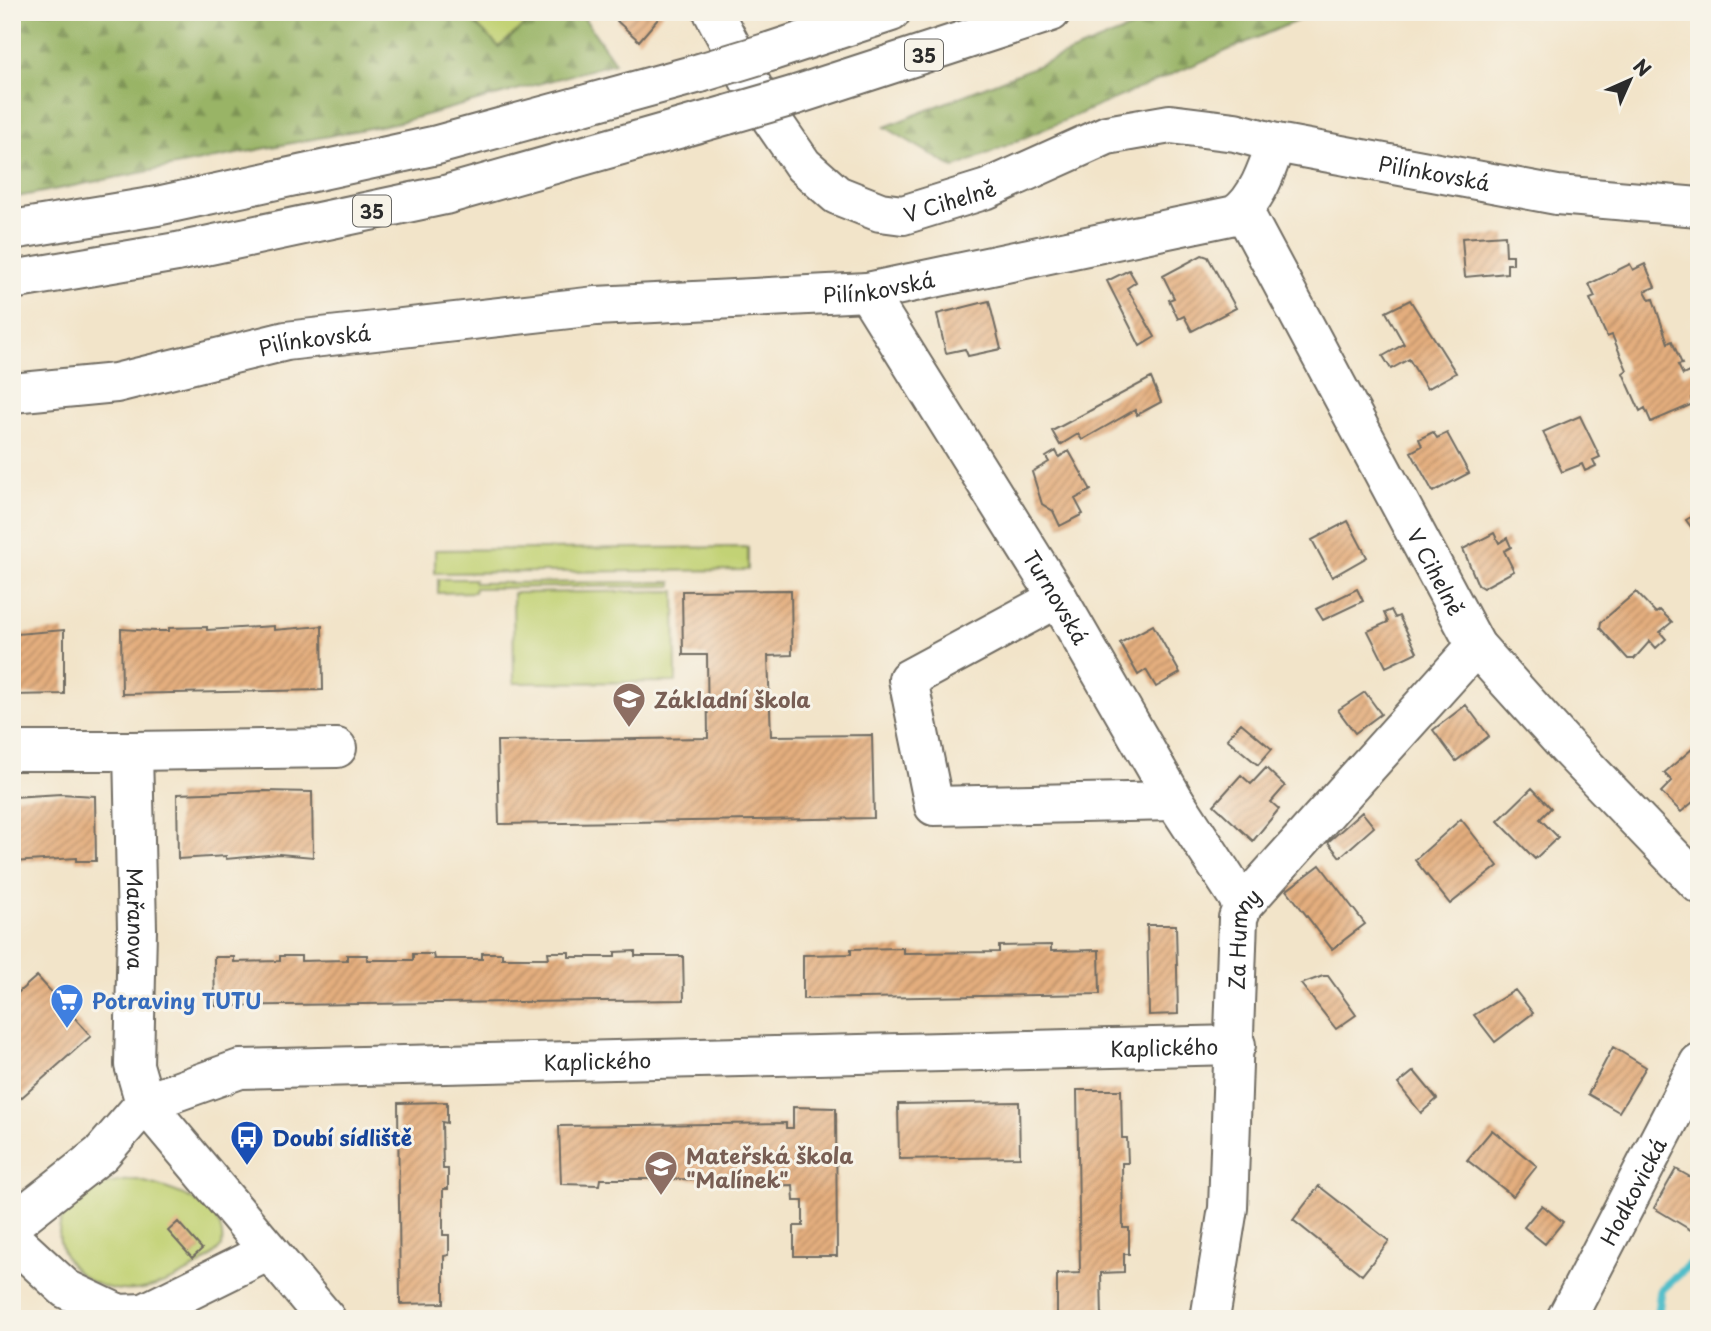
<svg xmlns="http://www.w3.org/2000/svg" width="1711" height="1331" viewBox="0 0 1711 1331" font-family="'Playpen Sans',sans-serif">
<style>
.grass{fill:#c2d274;stroke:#767e50;stroke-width:2}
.forest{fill:url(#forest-firs);stroke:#627048;stroke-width:2}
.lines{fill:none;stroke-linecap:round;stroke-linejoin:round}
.stream{stroke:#51bec9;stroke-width:9}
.building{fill:url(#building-hatch)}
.minor-casing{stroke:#716c62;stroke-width:42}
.highway-casing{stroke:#716c62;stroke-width:42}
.minor{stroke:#fff;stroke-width:38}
.highway{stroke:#fff;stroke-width:38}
.highway-bridge-casing{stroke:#716c62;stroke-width:42;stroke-linecap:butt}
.highway-bridge{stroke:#fff;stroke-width:38}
.labels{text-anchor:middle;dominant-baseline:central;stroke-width:6;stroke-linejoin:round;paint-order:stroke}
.shield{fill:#f7f3e8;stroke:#686764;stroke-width:2}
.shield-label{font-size:19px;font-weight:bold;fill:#2b2b2b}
.street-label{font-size:21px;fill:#2b2b2b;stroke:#f7f3e8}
.education-label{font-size:21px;font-weight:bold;fill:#785e54;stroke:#f7f3e8;text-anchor:start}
.shop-label{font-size:21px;font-weight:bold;fill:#366cbe;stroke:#f7f3e8;text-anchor:start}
.transit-label{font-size:21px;font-weight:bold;fill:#164399;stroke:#f7f3e8;text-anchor:start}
</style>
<defs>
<pattern id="forest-firs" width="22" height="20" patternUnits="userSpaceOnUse" patternTransform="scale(1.75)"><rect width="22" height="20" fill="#99b466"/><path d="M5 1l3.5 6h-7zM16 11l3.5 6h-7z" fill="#7d9354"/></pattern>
<pattern id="building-hatch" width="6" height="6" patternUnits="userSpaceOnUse" patternTransform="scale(1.75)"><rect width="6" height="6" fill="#e4ae7e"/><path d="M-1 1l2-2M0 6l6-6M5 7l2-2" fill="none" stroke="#b98e67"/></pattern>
</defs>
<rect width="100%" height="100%" fill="#f7f3e8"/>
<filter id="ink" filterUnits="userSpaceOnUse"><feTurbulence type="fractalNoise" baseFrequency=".0143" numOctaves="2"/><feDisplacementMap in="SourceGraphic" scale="14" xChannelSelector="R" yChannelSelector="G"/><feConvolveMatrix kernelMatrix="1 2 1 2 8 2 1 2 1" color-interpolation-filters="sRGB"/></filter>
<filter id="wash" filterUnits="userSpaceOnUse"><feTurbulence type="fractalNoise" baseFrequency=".00686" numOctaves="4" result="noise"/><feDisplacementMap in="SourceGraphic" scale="28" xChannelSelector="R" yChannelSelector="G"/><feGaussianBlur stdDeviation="1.57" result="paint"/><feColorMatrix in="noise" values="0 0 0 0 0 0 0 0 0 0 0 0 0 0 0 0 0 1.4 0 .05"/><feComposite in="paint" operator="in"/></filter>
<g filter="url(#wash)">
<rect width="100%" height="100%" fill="#f2e4c9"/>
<path class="grass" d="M463,12H540L499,47Z
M748,547V570L435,573V550Z
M438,579H474L475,583L672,582V586L475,588L474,592L438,593Z
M675,591L676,682L514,683L513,593Z
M137,1180C168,1188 228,1203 222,1246C208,1262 193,1270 174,1279C64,1331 0,1186 137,1180Z"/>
<path class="forest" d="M12,12H463L499,47L540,12H580L615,63L400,122L12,198Z
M1171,12H1317L954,168L885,127Z"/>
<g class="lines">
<path class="stream" d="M1657,1319L1661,1290L1689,1265L1699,1262"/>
</g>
<g id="blocks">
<path class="building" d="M625,12H664L639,41L617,21Z
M1505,235L1506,255H1513V264H1507V273L1465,277L1462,238Z
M1202,255L1208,257L1236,308L1192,331L1184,316L1178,319L1169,300L1174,298L1163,276Z
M1630,264L1633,270L1645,264L1655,287L1645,291L1650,300L1653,299L1668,343L1672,341L1682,364L1678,365L1683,375L1693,370L1699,384V394L1691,398L1693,404L1651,422L1645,408L1640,411L1623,373L1627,370L1612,335L1607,337L1590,299L1595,297L1589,284Z
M1129,270L1136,282L1127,288L1155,337L1140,346L1107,281Z
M1410,300L1456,373L1427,389L1409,359L1391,369L1383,356L1404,344L1386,312Z
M989,301L1001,349L968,356L965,349L946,353L937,314Z
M1151,378L1161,402L1137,415L1135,410L1082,440L1078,434L1060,445L1052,431Z
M1580,416L1600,457L1593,460L1596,466L1585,471L1582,464L1562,472L1543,432Z
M1433,432L1437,438L1447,433L1469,473L1433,492L1411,452L1422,446L1419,439Z
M1056,451L1059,457L1069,451L1091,490L1075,499L1083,514L1060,526L1053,511L1042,504L1032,472L1049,462L1046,457Z
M1699,512V538L1686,520Z
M1348,521L1367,557L1332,577L1312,540Z
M1494,533L1499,543L1507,538L1511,547L1504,551L1514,571L1483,588L1478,585L1463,549Z
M1357,589L1363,601L1323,620L1316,609Z
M791,590L792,655L768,656L771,736L872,735L874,818L499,824L497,741L708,738L707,655H683L682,591Z
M1636,592L1656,613L1660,610L1672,622L1660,632L1666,639L1656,648L1650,641L1634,659H1628L1600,628L1601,622Z
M1391,610L1395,618L1399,616L1417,652L1386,667L1368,631L1388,622L1384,613Z
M1153,625L1180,673L1156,687L1146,670L1138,675L1120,643Z
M274,626V630L322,626L323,690L122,694L121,629L155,631H169V628L207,627V630Z
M12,630H17V634L64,630V694L12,695Z
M1365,692L1381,714L1355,733L1338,710Z
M1466,705L1489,736L1456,761L1433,730Z
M1241,723L1272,749L1258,765L1227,739Z
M1699,743V797L1681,812L1661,792L1672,781L1664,773Z
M1266,768L1285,786L1271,802L1279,809L1253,841L1214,805L1241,775L1251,784Z
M1532,788L1551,808L1540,819L1558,837L1535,859L1498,821Z
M264,791L312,792L313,857L279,854L226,859V856L178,859L177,794Z
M61,794L95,796L96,861H76V858L12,862V797Z
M1362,812L1374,827L1340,857L1328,842Z
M1461,819L1498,866L1450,904L1415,860Z
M1320,865L1365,924L1332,949L1287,890Z
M1147,925H1176L1178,1014L1149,1015Z
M1051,945V951L1099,950L1100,994L803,999V955L851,954V949L903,948V953L999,952V946Z
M635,951V956H683L684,1000L215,1006L214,957H234V962L280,961V956H301V961L347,960V955H367V960H413V954H433L434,959H482V953H502V958H549L548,952H569V957H615V952Z
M37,976L91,1036L12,1106V998Z
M1323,976H1328L1356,1015L1336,1029L1301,984Z
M1515,990L1533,1013L1495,1042L1474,1015Z
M1613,1047L1646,1067L1619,1112L1588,1094Z
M1414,1071L1437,1099L1421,1113L1398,1084Z
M1077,1090H1121L1122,1138H1127L1128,1163H1122L1123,1228H1129V1254H1124V1272L1101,1273L1102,1319H1057V1274L1080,1273Z
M447,1102V1123L442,1122L443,1169H448V1189H443V1235H449V1255L444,1256V1303L400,1304L398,1103Z
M1019,1102L1020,1157L899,1159L898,1104Z
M793,1107L836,1108L837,1256H794V1226H803V1201H794L793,1185L745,1186V1180L673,1179H600L599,1185L561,1184L559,1126L786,1123V1128H793Z
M1492,1130L1537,1166L1513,1196L1467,1160Z
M1676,1169L1692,1178L1696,1172L1699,1174V1235L1654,1208Z
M1319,1186L1389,1241L1362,1275L1293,1220Z
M1542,1205L1563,1222L1545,1244L1524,1227Z
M178,1222L202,1249L192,1258L168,1231Z"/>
</g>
</g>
<g filter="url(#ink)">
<use href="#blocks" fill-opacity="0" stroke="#716c62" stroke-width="2"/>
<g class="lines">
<defs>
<g id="minor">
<path id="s1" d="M713,12L764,108L803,165L837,195L880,212L903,215L987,189L1107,135L1170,124L1235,132L1276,143L1557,195L1699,207"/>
<path id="s2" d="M1243,210L1476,646L1567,747L1699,884"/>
<path id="s3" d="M867,292L1058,598L1175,801L1243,905"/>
<path id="s4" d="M12,393L116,383L286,341L596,306L867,292L1235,215C1257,201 1268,167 1276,143"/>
<path d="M1058,598L908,679L934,806L1175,801"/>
<path id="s5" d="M12,751H133L137,929L134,1065L145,1103L326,1319"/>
<path d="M133,751L337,748"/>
<path id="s6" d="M12,1224L101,1154L145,1103L240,1069L1236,1045"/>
<path d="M12,1239L66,1289L119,1314L144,1313L269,1251"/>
<path id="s7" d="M1210,1319L1228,1208L1238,918L1243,905L1476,646"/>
<path id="s8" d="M1566,1319L1699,1063"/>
</g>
<path id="highway" d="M769,52L891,12
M796,95L1051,12
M12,230L157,206L437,145L700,73
M12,280L177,252L445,195L727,115"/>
</defs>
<use href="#minor" class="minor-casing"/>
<use href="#highway" class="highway-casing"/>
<use href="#minor" class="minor"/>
<use href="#highway" class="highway"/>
<defs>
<path id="highway-bridge" d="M700,73L769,52
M727,115L796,95"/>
</defs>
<use href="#highway-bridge" class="highway-bridge-casing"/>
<use href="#highway-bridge" class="highway-bridge"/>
</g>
</g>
<defs>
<symbol id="school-pin" viewBox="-11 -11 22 30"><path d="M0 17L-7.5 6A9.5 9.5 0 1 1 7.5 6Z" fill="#8d6e63" stroke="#f7f3e8"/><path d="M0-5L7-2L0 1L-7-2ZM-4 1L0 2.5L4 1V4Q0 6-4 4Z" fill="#fff"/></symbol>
<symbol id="supermarket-pin" viewBox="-11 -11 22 30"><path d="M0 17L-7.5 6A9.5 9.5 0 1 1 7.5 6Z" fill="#3f7fe0" stroke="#f7f3e8"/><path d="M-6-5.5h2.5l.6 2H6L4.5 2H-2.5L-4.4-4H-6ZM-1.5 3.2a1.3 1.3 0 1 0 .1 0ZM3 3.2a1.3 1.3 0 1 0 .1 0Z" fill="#fff"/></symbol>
<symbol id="bus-pin" viewBox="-11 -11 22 30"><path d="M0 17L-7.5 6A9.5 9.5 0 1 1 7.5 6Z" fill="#1a4fb4" stroke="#f7f3e8"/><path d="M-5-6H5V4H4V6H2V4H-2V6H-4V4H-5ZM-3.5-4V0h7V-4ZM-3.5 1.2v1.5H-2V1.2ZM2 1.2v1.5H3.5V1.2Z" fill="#fff"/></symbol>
</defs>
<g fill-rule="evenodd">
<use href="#school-pin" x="610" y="680" width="38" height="52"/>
<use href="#supermarket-pin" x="48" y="981" width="38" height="52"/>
<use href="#bus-pin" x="228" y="1118" width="38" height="52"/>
<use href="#school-pin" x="642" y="1148" width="38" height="52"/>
</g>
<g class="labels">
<g class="shield">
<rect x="905" y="39.5" width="38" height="31" rx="5"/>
<rect x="353" y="195.5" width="38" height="31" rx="5"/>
</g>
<g class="shield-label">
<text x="924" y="55">35</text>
<text x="372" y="211">35</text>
</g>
<g class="street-label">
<text stroke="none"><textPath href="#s1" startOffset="845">Pilínkovská</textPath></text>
<text stroke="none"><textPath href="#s1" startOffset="341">V Cihelně</textPath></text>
<text stroke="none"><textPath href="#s4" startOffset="875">Pilínkovská</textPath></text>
<text stroke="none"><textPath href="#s4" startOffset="308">Pilínkovská</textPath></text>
<text stroke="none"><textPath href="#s2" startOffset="410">V Cihelně</textPath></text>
<text stroke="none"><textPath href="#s3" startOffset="359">Turnovská</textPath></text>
<text stroke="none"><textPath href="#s5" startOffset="289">Mařanova</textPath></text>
<text stroke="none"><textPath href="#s7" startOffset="383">Za Humny</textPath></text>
<text stroke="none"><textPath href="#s6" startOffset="1206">Kaplického</textPath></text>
<text stroke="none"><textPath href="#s6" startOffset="639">Kaplického</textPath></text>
<text stroke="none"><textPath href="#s8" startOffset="144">Hodkovická</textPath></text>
</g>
<g class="education-label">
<text x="654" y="699">Základní škola</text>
<text x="686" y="1155">Mateřská škola<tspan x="686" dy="24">"Malínek"</tspan></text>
</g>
<g class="shop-label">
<text x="92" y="1000">Potraviny TUTU</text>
</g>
<g class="transit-label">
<text x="272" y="1137">Doubí sídliště</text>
</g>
</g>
<rect width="1711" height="1331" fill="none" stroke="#f7f3e8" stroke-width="42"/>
<g transform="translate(1630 80) rotate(45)" stroke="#f7f3e8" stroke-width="5" paint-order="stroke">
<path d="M0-5L12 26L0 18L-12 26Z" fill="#2b2b2b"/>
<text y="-10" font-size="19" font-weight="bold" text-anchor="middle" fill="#2b2b2b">N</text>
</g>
</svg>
